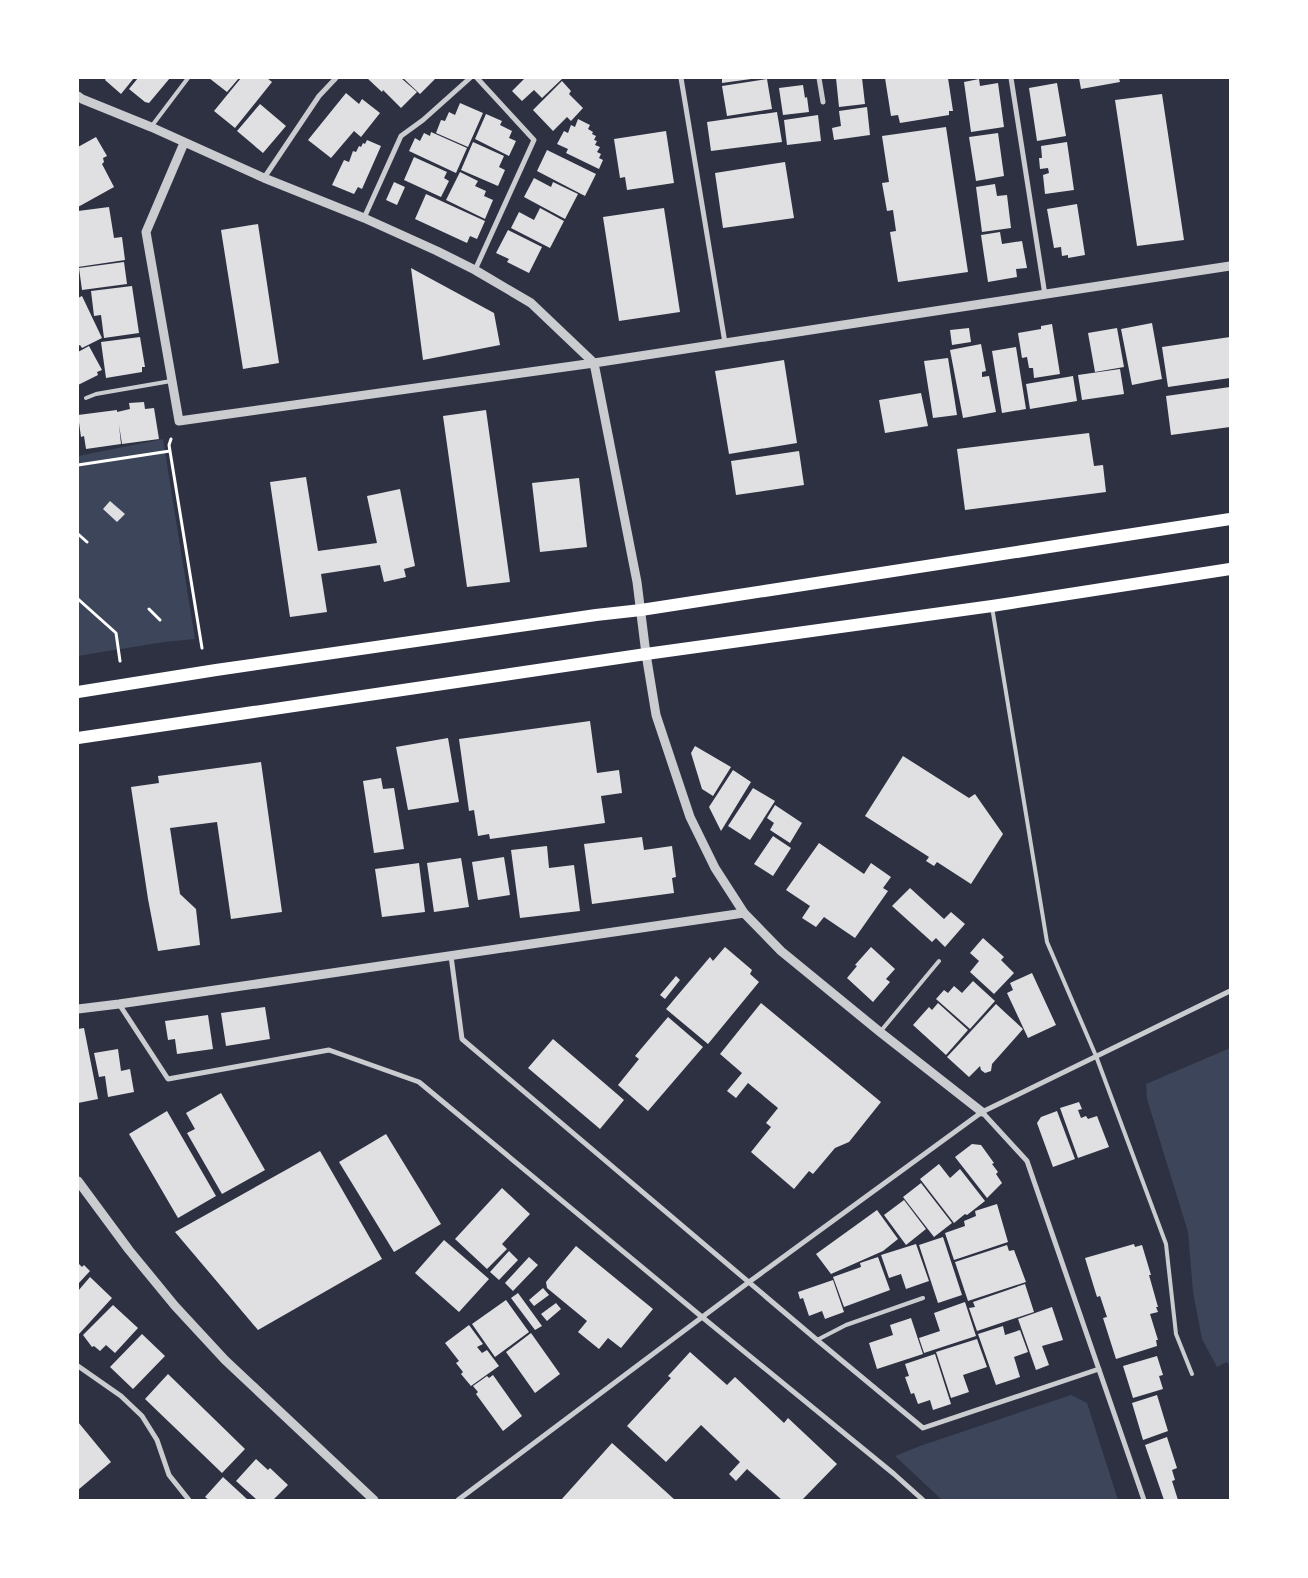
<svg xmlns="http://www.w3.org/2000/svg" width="1308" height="1578" viewBox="0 0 1308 1578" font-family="'Nunito Sans',sans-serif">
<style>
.green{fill:#3c4559}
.building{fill:#e0e0e3}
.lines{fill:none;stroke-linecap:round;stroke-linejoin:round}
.path{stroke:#fff;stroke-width:3}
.service{stroke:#caccd0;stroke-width:4}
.minor{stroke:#caccd0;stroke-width:5}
.tertiary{stroke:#caccd0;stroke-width:9}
.primary{stroke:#fff;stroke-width:12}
</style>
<rect width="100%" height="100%" fill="#2d3142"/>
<path class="green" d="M163,439L195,639L164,642L78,656V456Z
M1230,1048V1368L1227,1362L1217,1367L1202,1339L1193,1292L1188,1232L1147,1099L1146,1084Z
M1071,1395L1087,1403L1118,1500H942L895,1456L920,1446Z"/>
<path class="building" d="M106,78H134L121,94L105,80Z
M138,78H170L149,103L145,102L129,89Z
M209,78H239L227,92Z
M241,78H267L272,82L235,128L214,111Z
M367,78H401L417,92L401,108L383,90L382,92Z
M403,78H436L420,94Z
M525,78H563L542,98L534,90L522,101L512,91Z
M722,78H751V79L722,83Z
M836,78H862L865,104L839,107Z
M885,78H948L953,111H949V115L900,123L898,115L891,116Z
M1079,78H1119L1120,82L1081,89Z
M767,79L772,109L727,116L722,86Z
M979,79L980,86L998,83L1004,127L971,132L964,82Z
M562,81L571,91L569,94L583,108L571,121L567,117L553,131L533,110Z
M1057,83L1066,136L1037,141L1029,88Z
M803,85L805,98L807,97L809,112L783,115L779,88Z
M346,93L359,104L362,99L380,113L361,137L354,131L331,158L308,140Z
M1162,94L1184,240L1137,246L1115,100Z
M460,103L483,113L468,147L436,133L441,120L445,121L449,112L455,115Z
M260,104L286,126L263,153L237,131Z
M867,107L870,135L834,140L832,128L841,126L839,111Z
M777,112L782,142L711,151L707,122Z
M486,114L502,121L500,125L512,131L509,138L516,141L509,156L475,139Z
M818,115L821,141L787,145L784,120Z
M578,119L590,125L588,129L593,132L592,134L596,136L594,140L597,141L595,145L600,147L597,152L601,154L599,158L603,160L599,169L566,153L568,149L557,144L564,131L568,133L571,125L575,127Z
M946,127L968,272L898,282L890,232L896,231L893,210L887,211L882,183L889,182L882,136Z
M666,131L674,183L627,190L625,177L620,178L614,139Z
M431,132L467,148L456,173L409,151L415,138L420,141L424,133L430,136Z
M998,133L1004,176L976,181L969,137Z
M96,137L107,156L103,158L104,162L102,164L114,187L78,207V147Z
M367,140L381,146L362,189L358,187L354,194L332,185L344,160L349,162L353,151L356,152L359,146L361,147L363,143L365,144Z
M473,142L504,156L499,167L505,170L498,186L461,170Z
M1067,142L1074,190L1045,194L1043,175L1049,173L1048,168L1040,169L1039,158H1042L1041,146Z
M547,150L596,174L585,196L537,171Z
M414,157L447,172L444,178L449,181L441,197L404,180Z
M785,162L794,218L723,228L715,173Z
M460,172L478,181L475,186L486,191L484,196L493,200L485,219L446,200Z
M534,178L551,187L553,182L578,194L565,219L524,197Z
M394,182L405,187L397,205L386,200Z
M995,184L997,196L1007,195L1011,228L982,232L976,187Z
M426,194L485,221L477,239L470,236L467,243L415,219Z
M1077,204L1085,255L1068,258V255L1062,256L1061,247L1054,248L1047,209Z
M109,207L114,238L122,237L125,260L78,267V211Z
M540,208L564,221L550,248L511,228L519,212L534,220Z
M664,208L680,312L619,321L603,217Z
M258,224L279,363L243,369L221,230Z
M508,230L542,247L529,273L507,262L509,259L496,253Z
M1000,232L1002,244L1022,241L1027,268L1016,269L1017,277L988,282L981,235Z
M124,262L127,284L82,290L79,268Z
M411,268L494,313L500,345L423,360Z
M132,286L139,333L104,338L101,315L94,316L91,291Z
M82,296L102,338L82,348L80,345L78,346V298Z
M1152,323L1162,379L1132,385L1121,329Z
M1052,324L1060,374L1034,378L1033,368H1029L1027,357L1022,358L1018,333L1041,329V326Z
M969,328L971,342L952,345L950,330Z
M1117,328L1124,367L1095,372L1088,333Z
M140,337L145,367H142V372L106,378L101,342Z
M1230,337V378L1168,387L1162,347Z
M981,344L986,371L982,372V377L989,376L996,412L963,418L950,350Z
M89,346L102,370L97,372L98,375L78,385V352Z
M1016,347L1026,409L1002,413L992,351Z
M948,358L957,415L933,418L924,361Z
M784,360L797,443L729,454L715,371Z
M1120,369L1124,394L1082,400L1078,375Z
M1073,376L1077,401L1030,409L1026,384Z
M1230,387V427L1171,435L1166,396Z
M921,393L928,426L885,433L879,400Z
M144,402L145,409L154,408L159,439L122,444L119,425L121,444L86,449L84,436L81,437L78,415L117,410V412L130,409L129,403Z
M486,410L510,582L467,587L443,416Z
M1089,433L1094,466L1103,465L1106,492L965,510L957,449Z
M799,451L804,485L736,495L731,461Z
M306,477L318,551L377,543L367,496L400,489L415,566L404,569L406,577L384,582L380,565L321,574L327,612L290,617L270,482Z
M579,478L587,547L540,552L532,483Z
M110,501L125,514L117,522L103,509Z
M590,721L597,773L619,770L622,793L601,796L605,823L490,839L489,834L478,836L474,810L469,811L459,739Z
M448,738L459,802L408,810L396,747Z
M695,746L731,767L713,796L702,789L691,753Z
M903,756L969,798L975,794L1003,834L971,884L937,862L934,866L926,861L929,857L865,816Z
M261,762L282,912L231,919L217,822L170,828L180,894L196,909L200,945L158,951L148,899L131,787L159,783L158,776Z
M733,770L751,782L721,831L709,807Z
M381,778L383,789L394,788L404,849L374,853L363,781Z
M753,788L775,801L750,840L728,826Z
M775,805L802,823L790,843L770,830L774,823L767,818Z
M773,836L791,848L773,876L754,864Z
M642,837L644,850L672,846L676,877L672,878L674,893L592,904L584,844Z
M819,843L864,874L871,863L891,877L883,888L888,891L855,938L824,917L816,927L802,918L810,906L786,890Z
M547,846L549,868L574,865L580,911L520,918L511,850Z
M504,857L510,895L478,900L472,862Z
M461,858L469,907L434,912L427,863Z
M419,863L425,912L382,917L375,869Z
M910,888L944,919L951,912L965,924L945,947L936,938L932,942L892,906Z
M983,938L1004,957L1001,960L1014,973L994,994L970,972L979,961L970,953Z
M725,947L752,970L750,974L759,982L708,1044L666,1009L710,957L713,961Z
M871,947L895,969L886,979L890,982L873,1002L847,978L857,966L855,965Z
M1032,973L1056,1025L1028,1038L1007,993L1013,990L1010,983Z
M676,976L680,980L665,999L660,995Z
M973,981L995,1001L970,1029L936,999L944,990L948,993L954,986L962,993Z
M761,1003L881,1102L849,1142L835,1148L813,1174L809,1171L794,1189L751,1152L771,1127L766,1123L778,1108L748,1083L736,1098L727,1091L742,1073L720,1054Z
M938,1003L968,1030L946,1055L913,1025L929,1007L932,1010Z
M996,1004L1023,1029L992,1064L991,1071L985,1073L981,1070L980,1066L969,1077L947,1057Z
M265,1007L270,1039L226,1046L221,1013Z
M208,1015L213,1049L177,1054L175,1039L168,1040L165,1021Z
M668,1017L703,1047L648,1111L618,1085L639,1059L635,1056Z
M84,1028L98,1099L78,1103V1029Z
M553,1039L624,1100L600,1129L528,1068Z
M118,1049L121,1071L130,1069L134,1092L108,1097L105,1076L99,1077L94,1053Z
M221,1093L265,1170L222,1194L187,1133L195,1129L186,1113Z
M1079,1102L1082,1109L1078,1110L1081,1118L1086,1116L1088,1119L1097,1116L1109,1147L1078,1158L1060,1108Z
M167,1111L216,1196L178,1218L129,1134Z
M1057,1111L1075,1159L1053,1167L1037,1123L1041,1117Z
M386,1134L441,1224L394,1252L339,1162Z
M972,1144L981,1145L994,1163L992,1164L998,1172L996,1174L1002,1183L987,1198L955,1157Z
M320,1151L382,1259L258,1330L175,1232Z
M939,1164L950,1178L960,1169L985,1201L967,1215L965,1214L954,1223L920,1179Z
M921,1183L952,1223L934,1237L903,1197Z
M502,1188L530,1214L502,1244L507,1249L487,1269L455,1239Z
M904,1200L926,1229L906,1245L884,1215Z
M997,1204L1008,1242L954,1260L945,1233L965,1226L964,1221L976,1216L975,1211Z
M877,1210L898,1239L883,1251L831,1274L816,1254Z
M943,1237L962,1295L938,1303L919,1245Z
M444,1240L489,1279L459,1312L415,1273Z
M916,1244L929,1281L906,1289L901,1274L889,1278L881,1255Z
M1134,1244L1135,1247L1142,1245L1151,1275H1149L1158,1307H1156L1158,1312L1150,1314L1158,1340H1156L1157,1346L1116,1359L1103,1318L1107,1317L1100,1296L1097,1297L1085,1258Z
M1007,1245L1009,1251L1014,1250L1026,1282L968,1301L955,1262Z
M576,1246L653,1309L621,1348L608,1338L599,1349L578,1332L587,1321L547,1288L546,1282Z
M509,1251L518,1260L499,1280L490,1272Z
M529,1257L538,1265L513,1291L505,1283Z
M878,1257L890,1290L844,1307L833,1277L861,1267L860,1263Z
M78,1263L82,1267L84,1265L90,1271L78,1284Z
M90,1277L112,1298L79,1334L78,1333V1291Z
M833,1280L844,1312L825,1319L822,1311L809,1316L803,1298L800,1299L798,1292Z
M1025,1284L1034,1312L977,1331L969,1308L975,1307L973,1302Z
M543,1288L549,1295L534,1306L529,1300Z
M518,1293L542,1326L535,1330L511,1298Z
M506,1300L529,1332L495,1357L472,1324Z
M965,1302L976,1336L924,1353L919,1338L940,1331L934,1313Z
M556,1303L561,1309L547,1321L541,1314Z
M113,1305L138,1328L115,1353L106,1345L100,1351L94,1346L92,1347L83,1335Z
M1052,1307L1063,1340L1042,1346L1049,1365L1036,1370L1018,1319Z
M911,1318L923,1354L877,1369L869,1343L893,1335L890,1325Z
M469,1325L483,1344L477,1347L482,1353L487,1350L499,1366L471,1386L461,1374L463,1372L456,1363L459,1361L445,1343Z
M1003,1326L1005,1335L1020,1330L1028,1352L1014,1357L1020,1377L996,1385L978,1334Z
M531,1333L560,1374L535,1393L506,1352Z
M142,1334L165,1356L133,1389L110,1367Z
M977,1339L987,1367L963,1375L969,1392L951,1398L936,1352Z
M690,1352L727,1385L735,1377L784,1423L788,1418L837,1464L802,1500H782L747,1469L736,1481L729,1474L740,1462L701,1425L666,1462L627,1426L671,1378L668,1376Z
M935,1354L951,1404L933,1410L930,1400L918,1404L914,1393L911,1394L905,1377L909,1376L905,1364Z
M1157,1356L1163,1375L1159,1376L1163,1389L1133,1398L1123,1366Z
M168,1374L245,1449L222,1473L145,1399Z
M493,1375L522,1416L503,1431L476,1394L478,1392L473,1386L487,1376L489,1378Z
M1157,1395L1168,1431L1143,1440L1132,1403Z
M78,1422L111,1462L78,1490Z
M1167,1437L1177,1468L1172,1470L1175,1480L1172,1481L1178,1500H1164L1145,1445Z
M612,1443L675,1500H561Z
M256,1459L268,1470L270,1468L288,1485L273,1500H257L236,1481Z
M223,1477L248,1500H209L205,1497Z"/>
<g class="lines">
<path class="path" d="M171,439L169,445L202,648
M78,465L170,451
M78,534L87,542
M78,599L116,633L120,661
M149,609L160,620"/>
<path class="service" d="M151,127L188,78
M86,398L96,394L171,381
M992,607L1047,942L1096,1056L1166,1244L1176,1334L1192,1374
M880,1032L939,961
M817,1340L846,1325L923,1298"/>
<path class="minor" d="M681,78L725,343
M819,78L823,102
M1011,78L1045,295
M264,178L319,96L336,78
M364,218L401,136L423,120L470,78
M475,270L534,140L477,78
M451,956L462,1039L817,1340L923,1428L1099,1369
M119,1004L168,1079L329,1050L419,1082L702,1317L894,1474L923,1500
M982,1112L1027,1161L1144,1500
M78,1366L121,1396L142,1416L157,1440L169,1475L189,1500
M458,1500L749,1282L982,1112L1230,991"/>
<path class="tertiary" d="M78,96L82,99L151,127L264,178L364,218L437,251L475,270L531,303L594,363L637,582L646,654L656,715L690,817L715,868L744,913L781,951L880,1032L982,1112
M184,143L146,232L179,421L594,363L1230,266
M78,1009L119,1004L744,913
M78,1181L129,1250L175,1306L225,1360L374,1500"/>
<path class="primary" d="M78,692L216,670L596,615L641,610L1230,519
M78,738L646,654L992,606L1230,569"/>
</g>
<rect width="1308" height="1578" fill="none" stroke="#ffffff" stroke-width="158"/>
</svg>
